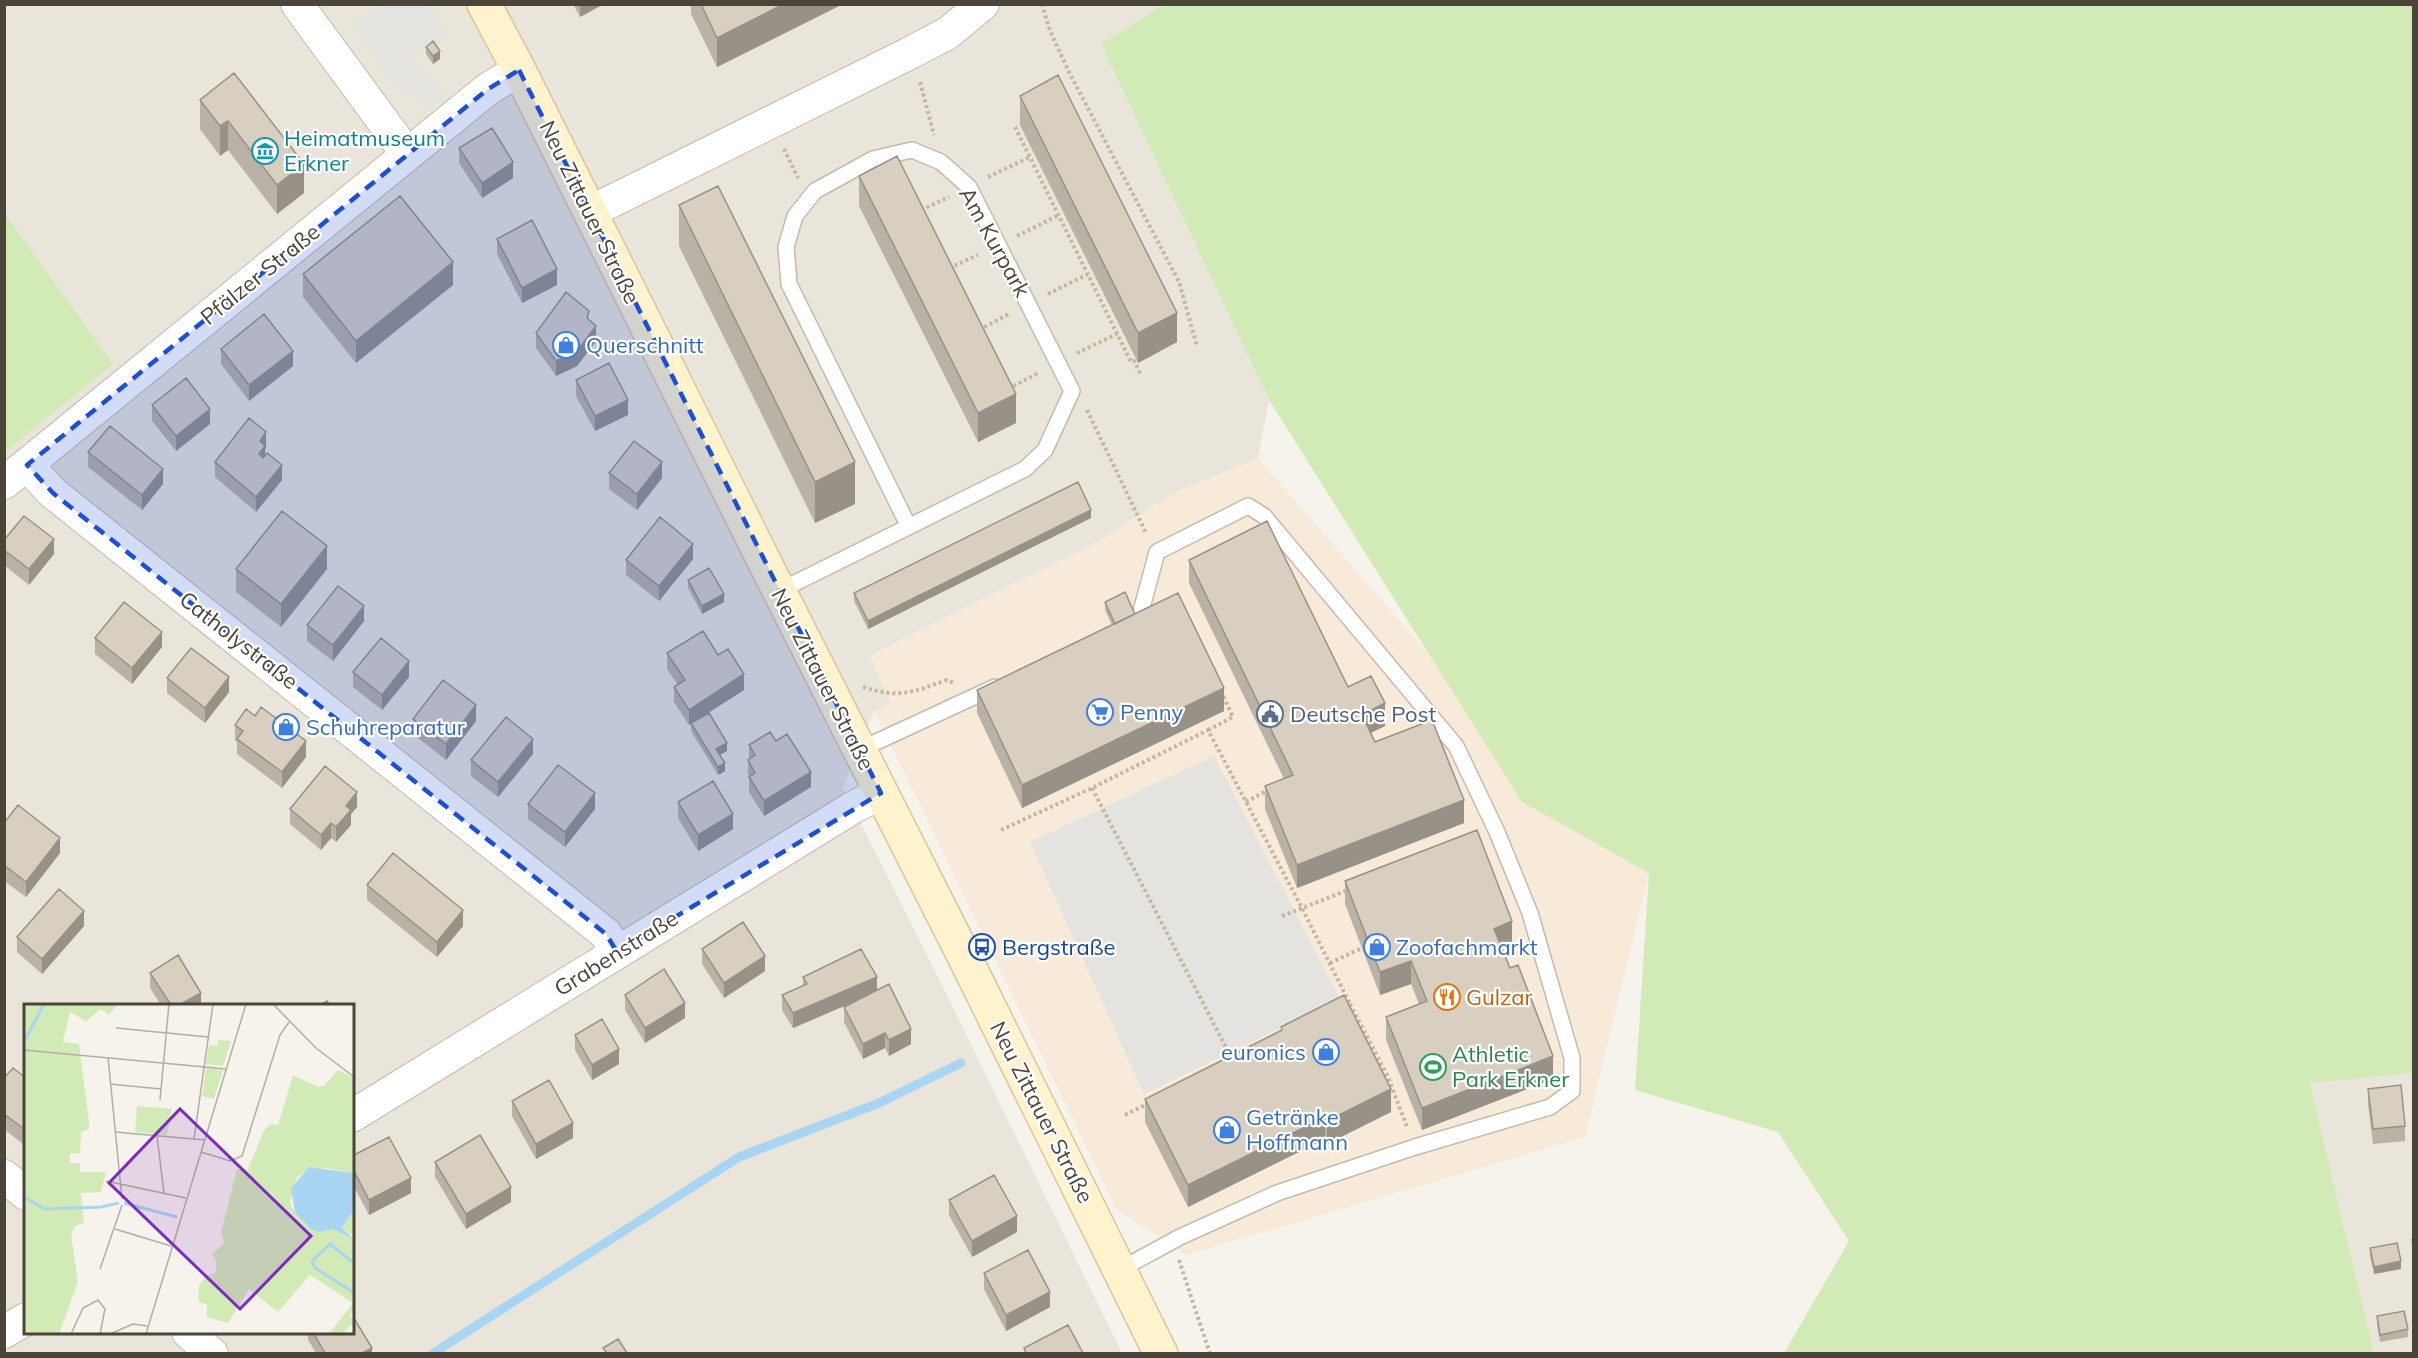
<svg xmlns="http://www.w3.org/2000/svg" width="2418" height="1358" viewBox="0 0 2418 1358" font-family="Mulish,sans-serif">
<style>
.residential{fill:#eae5da;fill-rule:evenodd}
.commercial{fill:#f7ead8}
.green{fill:#d2eab5}
.parking{fill:#e5e3e0}
.lines{fill:none;stroke-linecap:round;stroke-linejoin:round}
.stream{stroke:#a9d4f2;stroke-width:9}
.lane-casing{stroke:#c2bbae;stroke-width:18}
.street-casing{stroke:#c2bbae;stroke-width:34}
.secondary-casing{stroke:#d6c79b;stroke-width:36}
.path{stroke:#c4b79f;stroke-width:4;stroke-dasharray:3 3;stroke-linecap:butt}
.lane{stroke:#fff;stroke-width:15}
.street{stroke:#fff;stroke-width:32}
.secondary{stroke:#fff3cd;stroke-width:33}
.wall{fill:#bab2a6}
.shaded-wall{fill:#979187}
.building{fill:#d8cfc1;stroke:#979187;stroke-width:1.5}
.marked{fill:#1d4ed8;fill-opacity:0.2;stroke:#1d4ed8;stroke-width:4.5;stroke-dasharray:12 8;stroke-linejoin:round}
.labels{text-anchor:middle;dominant-baseline:central;stroke-width:4.5;stroke-linejoin:round;paint-order:stroke}
.culture-label{font-size:22px;fill:#0d838f;stroke:#fff;text-anchor:start}
.street-label{font-size:22px;fill:#4b4439;stroke:#fff}
.shop-label{font-size:22px;fill:#366cbe;stroke:#fff;text-anchor:start}
.service-label{font-size:22px;fill:#4e5e75;stroke:#fff;text-anchor:start}
.transit-label{font-size:22px;fill:#164399;stroke:#fff;text-anchor:start}
.food-label{font-size:22px;fill:#c56008;stroke:#fff;text-anchor:start}
.leisure-label{font-size:22px;fill:#27864d;stroke:#fff;text-anchor:start}
.inset-river{fill:none;stroke:#a9d4f2;stroke-width:3}
.inset-road{fill:none;stroke:#b2ada4;stroke-width:1.5}
.view{fill:#7b2cbf;fill-opacity:0.15;stroke:#7b2cbf;stroke-width:3}
.inset-edge{fill:none;stroke:#4b4439;stroke-width:3}
</style>
<rect width="100%" height="100%" fill="#f6f3ec"/>
<path class="residential" d="M5,5H1163L1101,44L1269,400L1258,458L1174,493L1093,545L870,656L891,704L874,711L843,788L939,979L1122,1353L5,1354ZM26,1006H352V1332H26Z
M2413,1073V1353H2374L2310,1082Z"/>
<path class="commercial" d="M1258,458L1432,658L1522,802L1649,873L1585,1137L1186,1255L1117,1210L874,711L891,703L870,656L1093,545L1174,493Z"/>
<path class="green" d="M1163,5H2413V1073L2310,1083L2374,1353H1784L1849,1241L1778,1132L1635,1090L1649,873L1522,802L1269,400L1101,44Z
M5,214L113,364L5,452H4Z"/>
<path class="parking" d="M382,5H428L446,32L411,58L445,93L429,111L410,92L404,96L353,25Z
M1214,756L1340,999L1144,1094L1030,842Z"/>
<g class="lines">
<path class="stream" d="M432,1354L739,1157L879,1103L961,1063"/>
<defs>
<path id="lane" d="M779,591L1025,469L1045,450L1072,391L969,187L941,162L912,150L873,159L815,191L795,216L786,247L789,284L908,525
M859,750L995,687
M1121,1269L1180,1237L1277,1193L1415,1147L1550,1107L1572,1091V1058L1530,913L1497,832L1456,746L1264,516L1248,506L1157,552L1140,615L1127,621"/>
<path id="street" d="M297,4L407,154
M590,212L910,53L948,33L983,4
M27,465L53,493L606,934L617,952
M4,483L488,89L519,70
M352,1116L852,808L881,793
M4,1176L26,1194
M4,1332L26,1319
M188,1332L212,1354"/>
<path id="secondary" d="M484,4L519,70L765,563L965,958L1161,1354"/>
</defs>
<use href="#lane" class="lane-casing"/>
<use href="#street" class="street-casing"/>
<use href="#secondary" class="secondary-casing"/>
<path class="path" d="M1042,4L1050,31L1069,72L1179,282L1197,346
M920,82L934,135
M1015,127L1131,362L1134,361L1141,375
M784,149L798,178
M988,177L1030,157
M921,210L949,197
M1017,236L1059,215
M949,268L978,255
M1048,294L1088,274
M979,330L1009,314
M1077,353L1117,334
M1008,389L1038,373
M1087,410L1146,533
M863,687C900,699 913,692 947,680L954,683
M1208,730L1233,717L1222,694
M1092,788L1232,1059
M1246,802L1268,790
M1001,830L1092,788L1208,730L1302,908L1350,1004L1347,1006
M1282,916L1348,890
M1330,963L1362,948
M1350,1004L1388,1077L1407,1127
M1125,1115L1149,1103
M2411,1241L2414,1240
M1179,1260L1210,1354"/>
<use href="#lane" class="lane"/>
<use href="#street" class="street"/>
<use href="#secondary" class="secondary"/>
</g>
<path class="wall" d="M573,4H604L580,17Z
M691,4H843L717,67L691,14Z
M426,47L440,59L433,64L426,54Z
M234,73L304,193L277,214L228,150L220,156L200,129V100Z
M1020,96L1177,342L1138,363L1020,125Z
M459,148L513,178L482,198L459,163Z
M859,176L1016,423L978,442L859,206Z
M679,205L855,504L815,523L679,246Z
M497,239L557,285L522,303L497,254Z
M303,274L453,285L356,363L303,297Z
M589,320L596,341L577,366L556,376L536,348V333Z
M221,349L293,366L249,401L221,364Z
M576,380L628,415L595,431L576,396Z
M152,405L210,424L176,451L152,421Z
M266,447L265,450V456L282,480L256,512L215,477V462Z
M88,452L163,484L142,510L88,467Z
M609,473L662,478L637,510L609,489Z
M1091,518L868,629L854,601V593Z
M4,540L54,554L29,585L4,565Z
M693,559L659,601L626,575V560Z
M1189,560L1348,687L1385,726L1371,733L1375,742L1464,823L1297,888L1265,809V786L1284,779L1189,583Z
M236,569H327L281,627L236,592Z
M688,580L724,602L702,614L688,588Z
M1105,602L1135,614L1224,711L1022,808L977,713V690L1112,625L1105,610Z
M364,621L333,661L307,641V625Z
M95,638L162,647L132,684L95,654Z
M667,653L718,655L744,690L689,725L674,702V687L678,685L667,669Z
M353,672L409,677L382,710L353,687Z
M167,678L229,692L205,723L167,693Z
M413,719L476,721L446,760L413,734Z
M691,723L727,751L720,755L725,771L718,775L691,731Z
M235,725L306,757L282,788L237,754V742L235,740Z
M776,741L811,787L764,816L749,792V778L748,775V760L749,759V745Z
M533,754L498,797L471,776V760Z
M678,802L733,829L698,851L678,818Z
M528,804L595,809L565,847L528,819Z
M357,807L351,814V825L336,842L331,838L321,850L290,824V809Z
M4,823L60,853L26,897L4,881Z
M1345,881L1512,943L1502,948L1553,1079L1422,1130L1386,1040V1017L1419,1004L1411,984L1380,995L1345,904Z
M367,885L463,926L437,957L367,900Z
M84,926L42,974L17,952V937Z
M702,949L765,971L724,998L702,964Z
M150,973L201,1005H161L150,988Z
M803,977L877,990L911,1044L889,1056L885,1048L863,1059L844,1022V1007L855,1001L793,1028L782,1010V995L803,985Z
M625,995L685,1018L645,1043L625,1010Z
M1281,1027L1391,1112L1327,1144L1325,1139L1188,1207L1145,1122V1099L1281,1031Z
M575,1035L619,1064L592,1080L575,1050Z
M4,1078H26L23,1144L4,1129Z
M2368,1089L2405,1126V1141L2373,1144L2368,1104Z
M512,1101L573,1138L536,1159L512,1116Z
M352,1156L411,1193L369,1215L352,1183Z
M435,1162L511,1202L466,1229L435,1177Z
M949,1200L1017,1232L972,1257L949,1215Z
M2370,1248L2401,1269L2374,1274L2370,1256Z
M984,1273L1050,1307L1006,1331L984,1289Z
M2377,1316L2408,1329V1337L2380,1342L2377,1324Z
M308,1332H352L372,1353H316L308,1340Z"/>
<path class="shaded-wall" d="M580,4H604L580,17Z
M784,4H843L717,67V38Z
M440,51V59L433,64V56Z
M228,121V150L220,156V126Z
M513,162V178L482,198V183Z
M304,164V193L277,214V185Z
M453,262V285L356,363V341Z
M557,269V285L522,303V288Z
M1177,313V342L1138,363V333Z
M596,326V341L577,366L556,376V361Z
M293,351V366L249,401V385Z
M1016,394V423L978,442V413Z
M628,400V415L595,431V416Z
M210,409V424L176,451V436Z
M266,432V447L265,450V461L259,454L260,441Z
M662,462V478L637,510V494Z
M855,462V504L815,523V482Z
M282,465V480L256,512V497Z
M163,469V484L142,510V495Z
M1091,510V518L868,629V621Z
M54,539V554L29,585V569Z
M693,544V559L659,601V586Z
M327,546V569L281,627V604Z
M724,594V602L702,614V606Z
M364,606V621L333,661V645Z
M162,632V647L132,684V668Z
M409,661V677L382,710V695Z
M744,674V690L689,725V710Z
M229,677V692L205,723V708Z
M1224,688V711L1022,808V785Z
M1385,703V726L1362,737V715Z
M476,705V721L446,760V744Z
M533,739V754L498,797V782Z
M306,741V757L282,788V772Z
M727,743V751L716,757V749Z
M725,763V771L718,775V767Z
M811,772V787L764,816V801Z
M357,792V807L351,814V825L336,842V827L346,806Z
M595,793V809L565,847V832Z
M1464,800V823L1297,888V865Z
M733,814V829L698,851V835Z
M331,823V838L321,850V835Z
M60,838V853L26,897V882Z
M463,910V926L437,957V942Z
M84,911V926L42,974V959Z
M1512,921V943L1494,952V929Z
M765,956V971L724,998V983Z
M1411,961V984L1380,995V972Z
M877,977V992L793,1028V1013Z
M201,993V1005H179Z
M685,1003V1018L645,1043V1028Z
M911,1029V1044L889,1056V1040Z
M885,1033V1048L863,1059V1044Z
M619,1049V1064L592,1080V1065Z
M1553,1056V1079L1422,1130V1108Z
M1391,1089V1112L1327,1144V1121Z
M1325,1117V1139L1188,1207V1185Z
M573,1123V1138L536,1159V1144Z
M26,1125V1141L23,1144V1128Z
M411,1178V1193L369,1215V1200Z
M511,1187V1202L466,1229V1214Z
M1017,1216V1232L972,1257V1241Z
M2401,1261V1269L2374,1274V1267Z
M1050,1292V1307L1006,1331V1315Z
M372,1348V1353H362Z"/>
<path class="building" d="M701,4H784L717,38Z
M433,41L440,51L433,56L426,47Z
M234,73L304,164L277,185L228,121L220,126L200,100Z
M1058,75L1177,313L1138,333L1020,96Z
M492,128L513,162L482,183L459,148Z
M897,156L1016,394L978,413L859,176Z
M718,186L855,462L815,482L679,205Z
M400,196L453,262L356,341L303,274Z
M532,220L557,269L522,288L497,239Z
M566,292L589,311L587,318L596,326L577,351L556,361L536,333Z
M264,314L293,351L249,385L221,349Z
M609,363L628,400L595,416L576,380Z
M186,378L210,409L176,436L152,405Z
M249,418L266,432L260,441L265,446L259,454L263,458L267,453L282,465L256,497L215,462Z
M110,426L163,469L142,495L88,452Z
M634,441L662,462L637,494L609,473Z
M1078,482L1091,510L868,621L854,593Z
M282,511L327,546L281,604L236,569Z
M24,516L54,539L29,569L4,550V540Z
M660,517L693,544L659,586L626,560Z
M1267,521L1348,687L1371,676L1385,703L1362,715L1375,742L1432,720L1464,800L1297,865L1265,786L1293,775L1189,560Z
M709,568L724,594L702,606L688,580Z
M338,586L364,606L333,645L307,625Z
M1125,592L1135,614L1115,624L1105,602Z
M1178,593L1224,688L1022,785L977,690Z
M124,602L162,632L132,668L95,638Z
M703,631L718,655L728,649L744,674L689,710L674,687L685,680L667,653Z
M381,638L409,661L382,695L353,672Z
M191,648L229,677L205,708L167,678Z
M443,680L476,705L446,744L413,719Z
M261,707L306,741L282,772L237,739L243,731L235,725L246,709L255,716Z
M709,713L727,743L716,749L725,763L718,767L691,723Z
M506,717L533,739L498,782L471,760Z
M770,732L776,741L787,734L811,772L764,801L749,777L755,773L748,760L755,755L749,745Z
M558,765L595,793L565,832L528,804Z
M325,766L357,792L346,806L351,810L336,827L331,823L321,835L290,809Z
M713,781L733,814L698,835L678,802Z
M18,805L60,838L26,882L4,865V823Z
M1477,830L1512,921L1494,929L1510,968L1518,965L1553,1056L1422,1108L1386,1017L1427,1001L1411,961L1380,972L1345,881Z
M393,853L463,910L437,942L367,885Z
M59,889L84,911L42,959L17,937Z
M743,922L765,956L724,983L702,949Z
M861,949L877,977L793,1013L782,995L807,984L803,977Z
M178,955L201,993L179,1005H171L150,973Z
M664,969L685,1003L645,1028L625,995Z
M889,984L911,1029L889,1040L885,1033L863,1044L844,1007Z
M1344,995L1391,1089L1327,1121L1325,1117L1188,1185L1145,1099L1282,1030L1281,1027Z
M327,1001L330,1005H320Z
M602,1019L619,1049L592,1065L575,1035Z
M13,1068L26,1078V1125L23,1128L4,1114V1078Z
M549,1080L573,1123L536,1144L512,1101Z
M2401,1085L2405,1126L2373,1129L2368,1089Z
M480,1135L511,1187L466,1214L435,1162Z
M389,1137L411,1178L369,1200L352,1167V1156Z
M994,1175L1017,1216L972,1241L949,1200Z
M2397,1243L2401,1261L2374,1267L2370,1248Z
M1028,1250L1050,1292L1006,1315L984,1273Z
M2404,1311L2408,1329L2380,1335L2377,1316Z
M352,1315L372,1348L362,1353H325L313,1332H352Z
M1068,1325L1083,1353H1026L1024,1348Z
M618,1339L627,1353H607L603,1348Z"/>
<path class="marked" d="M519,70L881,793L617,952L606,934L53,493L27,465L488,89Z"/>
<defs>
<symbol id="museum-ring" viewBox="-11 -11 22 22"><circle r="9.5" fill="#fff" stroke="#0f9aa8" stroke-width="1.5"/><path d="M0-6L6-3V-2H-6V-3ZM-5-1h2V3h-2ZM-1-1h2V3h-2ZM3-1h2V3H3ZM-6 4H6V6H-6Z" fill="#0f9aa8"/></symbol>
<symbol id="shop-ring" viewBox="-11 -11 22 22"><circle r="9.5" fill="#fff" stroke="#3f7fe0" stroke-width="1.5"/><path d="M-5-2.5h2.3a2.7 3.5 0 0 1 5.4 0H5L5.5 6h-11ZM-1.5-2.5h3a1.5 2.3 0 0 0-3 0Z" fill="#3f7fe0"/></symbol>
<symbol id="supermarket-ring" viewBox="-11 -11 22 22"><circle r="9.5" fill="#fff" stroke="#3f7fe0" stroke-width="1.5"/><path d="M-6-5.5h2.5l.6 2H6L4.5 2H-2.5L-4.4-4H-6ZM-1.5 3.2a1.3 1.3 0 1 0 .1 0ZM3 3.2a1.3 1.3 0 1 0 .1 0Z" fill="#3f7fe0"/></symbol>
<symbol id="civic-ring" viewBox="-11 -11 22 22"><circle r="9.5" fill="#fff" stroke="#5c6f8a" stroke-width="1.5"/><path d="M-.6-6.5H3V-4.5H.6V-3L4-1V1h2V6H-6V1h2V-1L-.6-3ZM-1.2 2.5V6h2.4V2.5Z" fill="#5c6f8a"/></symbol>
<symbol id="bus-ring" viewBox="-11 -11 22 22"><circle r="9.5" fill="#fff" stroke="#1a4fb4" stroke-width="1.5"/><path d="M-5-6H5V4H4V6H2V4H-2V6H-4V4H-5ZM-3.5-4V0h7V-4ZM-3.5 1.2v1.5H-2V1.2ZM2 1.2v1.5H3.5V1.2Z" fill="#1a4fb4"/></symbol>
<symbol id="restaurant-ring" viewBox="-11 -11 22 22"><circle r="9.5" fill="#fff" stroke="#e8710a" stroke-width="1.5"/><path d="M-5-6h1v4h1v-4h1v4h1v-4h1v5L-1.5 .5V6h-2V.5L-5-1ZM5-6V6H3V1.5H1.5Q1.5-4 5-6Z" fill="#e8710a"/></symbol>
<symbol id="stadium-ring" viewBox="-11 -11 22 22"><circle r="9.5" fill="#fff" stroke="#2e9e5b" stroke-width="1.5"/><path d="M0-5a6.5 5 0 1 0 0 10a6.5 5 0 1 0 0-10ZM-3.5-1.8h7v3.6h-7Z" fill="#2e9e5b"/></symbol>
</defs>
<g fill-rule="evenodd">
<use href="#museum-ring" x="250" y="136" width="30" height="30"/>
<use href="#shop-ring" x="551" y="330" width="30" height="30"/>
<use href="#supermarket-ring" x="1085" y="697" width="30" height="30"/>
<use href="#civic-ring" x="1255" y="699" width="30" height="30"/>
<use href="#shop-ring" x="271" y="712" width="30" height="30"/>
<use href="#bus-ring" x="967" y="932" width="30" height="30"/>
<use href="#shop-ring" x="1362" y="932" width="30" height="30"/>
<use href="#restaurant-ring" x="1432" y="982" width="30" height="30"/>
<use href="#shop-ring" x="1311" y="1037" width="30" height="30"/>
<use href="#stadium-ring" x="1418" y="1052" width="30" height="30"/>
<use href="#shop-ring" x="1212" y="1115" width="30" height="30"/>
</g>
<g class="labels">
<g class="culture-label">
<text x="284" y="138">Heimatmuseum<tspan x="284" dy="25">Erkner</tspan></text>
</g>
<g class="street-label">
<text transform="translate(590 212) rotate(64)">Neu Zittauer Straße</text>
<text transform="translate(995 242) rotate(61)">Am Kurpark</text>
<text transform="translate(260 274) rotate(-39)">Pfälzer Straße</text>
<text transform="translate(239 640) rotate(38)">Catholystraße</text>
<text transform="translate(823 679) rotate(63)">Neu Zittauer Straße</text>
<text transform="translate(616 953) rotate(-32)">Grabenstraße</text>
<text transform="translate(1042 1112) rotate(63)">Neu Zittauer Straße</text>
</g>
<g class="shop-label">
<text x="586" y="345">Querschnitt</text>
<text x="1120" y="712">Penny</text>
<text x="306" y="727">Schuhreparatur</text>
<text x="1396" y="947">Zoofachmarkt</text>
<text x="1306" y="1052" text-anchor="end">euronics</text>
<text x="1246" y="1117">Getränke<tspan x="1246" dy="25">Hoffmann</tspan></text>
</g>
<g class="service-label">
<text x="1290" y="714">Deutsche Post</text>
</g>
<g class="transit-label">
<text x="1002" y="947">Bergstraße</text>
</g>
<g class="food-label">
<text x="1466" y="997">Gulzar</text>
</g>
<g class="leisure-label">
<text x="1452" y="1054">Athletic<tspan x="1452" dy="25">Park Erkner</tspan></text>
</g>
</g>
<g transform="translate(24 1004)">
<rect width="330" height="330" fill="#f6f3ec"/>
<path d="M0,0H94L85,11L77,5L62,17L46,8L39,38L55,40L65,118V125L57,128L56,149L46,150V159H56V168H82L77,188L57,189L60,219L51,222L47,230L54,278L35,330H0ZM194,36L207,37L199,62L182,60L185,41L193,42ZM182,64L199,66L190,95L178,92ZM314,66L330,74V169L301,164L283,166L273,173L266,198L271,209L287,225H308L330,235V307L326,311L330,317L319,330H305L329,299L286,271L254,308L225,285L204,319L183,313V301L174,297L175,282L182,272L191,269L193,259L188,250L200,239L197,228L213,165L223,167L240,126L247,120L254,121L269,71L294,83L300,82ZM113,102L148,105L143,131L111,128ZM330,206V232L318,225Z" fill="#d2eab5"/>
<path d="M285,163L330,169V206L318,224L330,235L308,225L296,228L287,225L271,209L267,184Z" fill="#a9d4f2"/>
<path class="inset-river" d="M0,38L20,0M0,193L21,205L77,203L95,199M100,199L153,213M329,288L291,264L288,257L306,240L330,259"/>
<path class="inset-road" d="M249,0L292,44L330,73M92,24L184,33M0,46L202,65M84,53L98,195M86,80L137,85M136,96L145,0M91,128L181,136M133,132L140,189M170,135L189,0M177,148L206,157L218,152L256,31L265,18M82,177L162,194M91,225L147,242M76,265L98,201M47,330L59,304L74,296L81,305L76,330M86,330L109,320L123,322M122,330L222,0"/>
<path class="view" d="M156,105L287,232L216,305L85,179Z"/>
<rect width="330" height="330" class="inset-edge"/>
</g>
<rect width="2418" height="1358" fill="none" stroke="#4b4439" stroke-width="12"/>
</svg>
